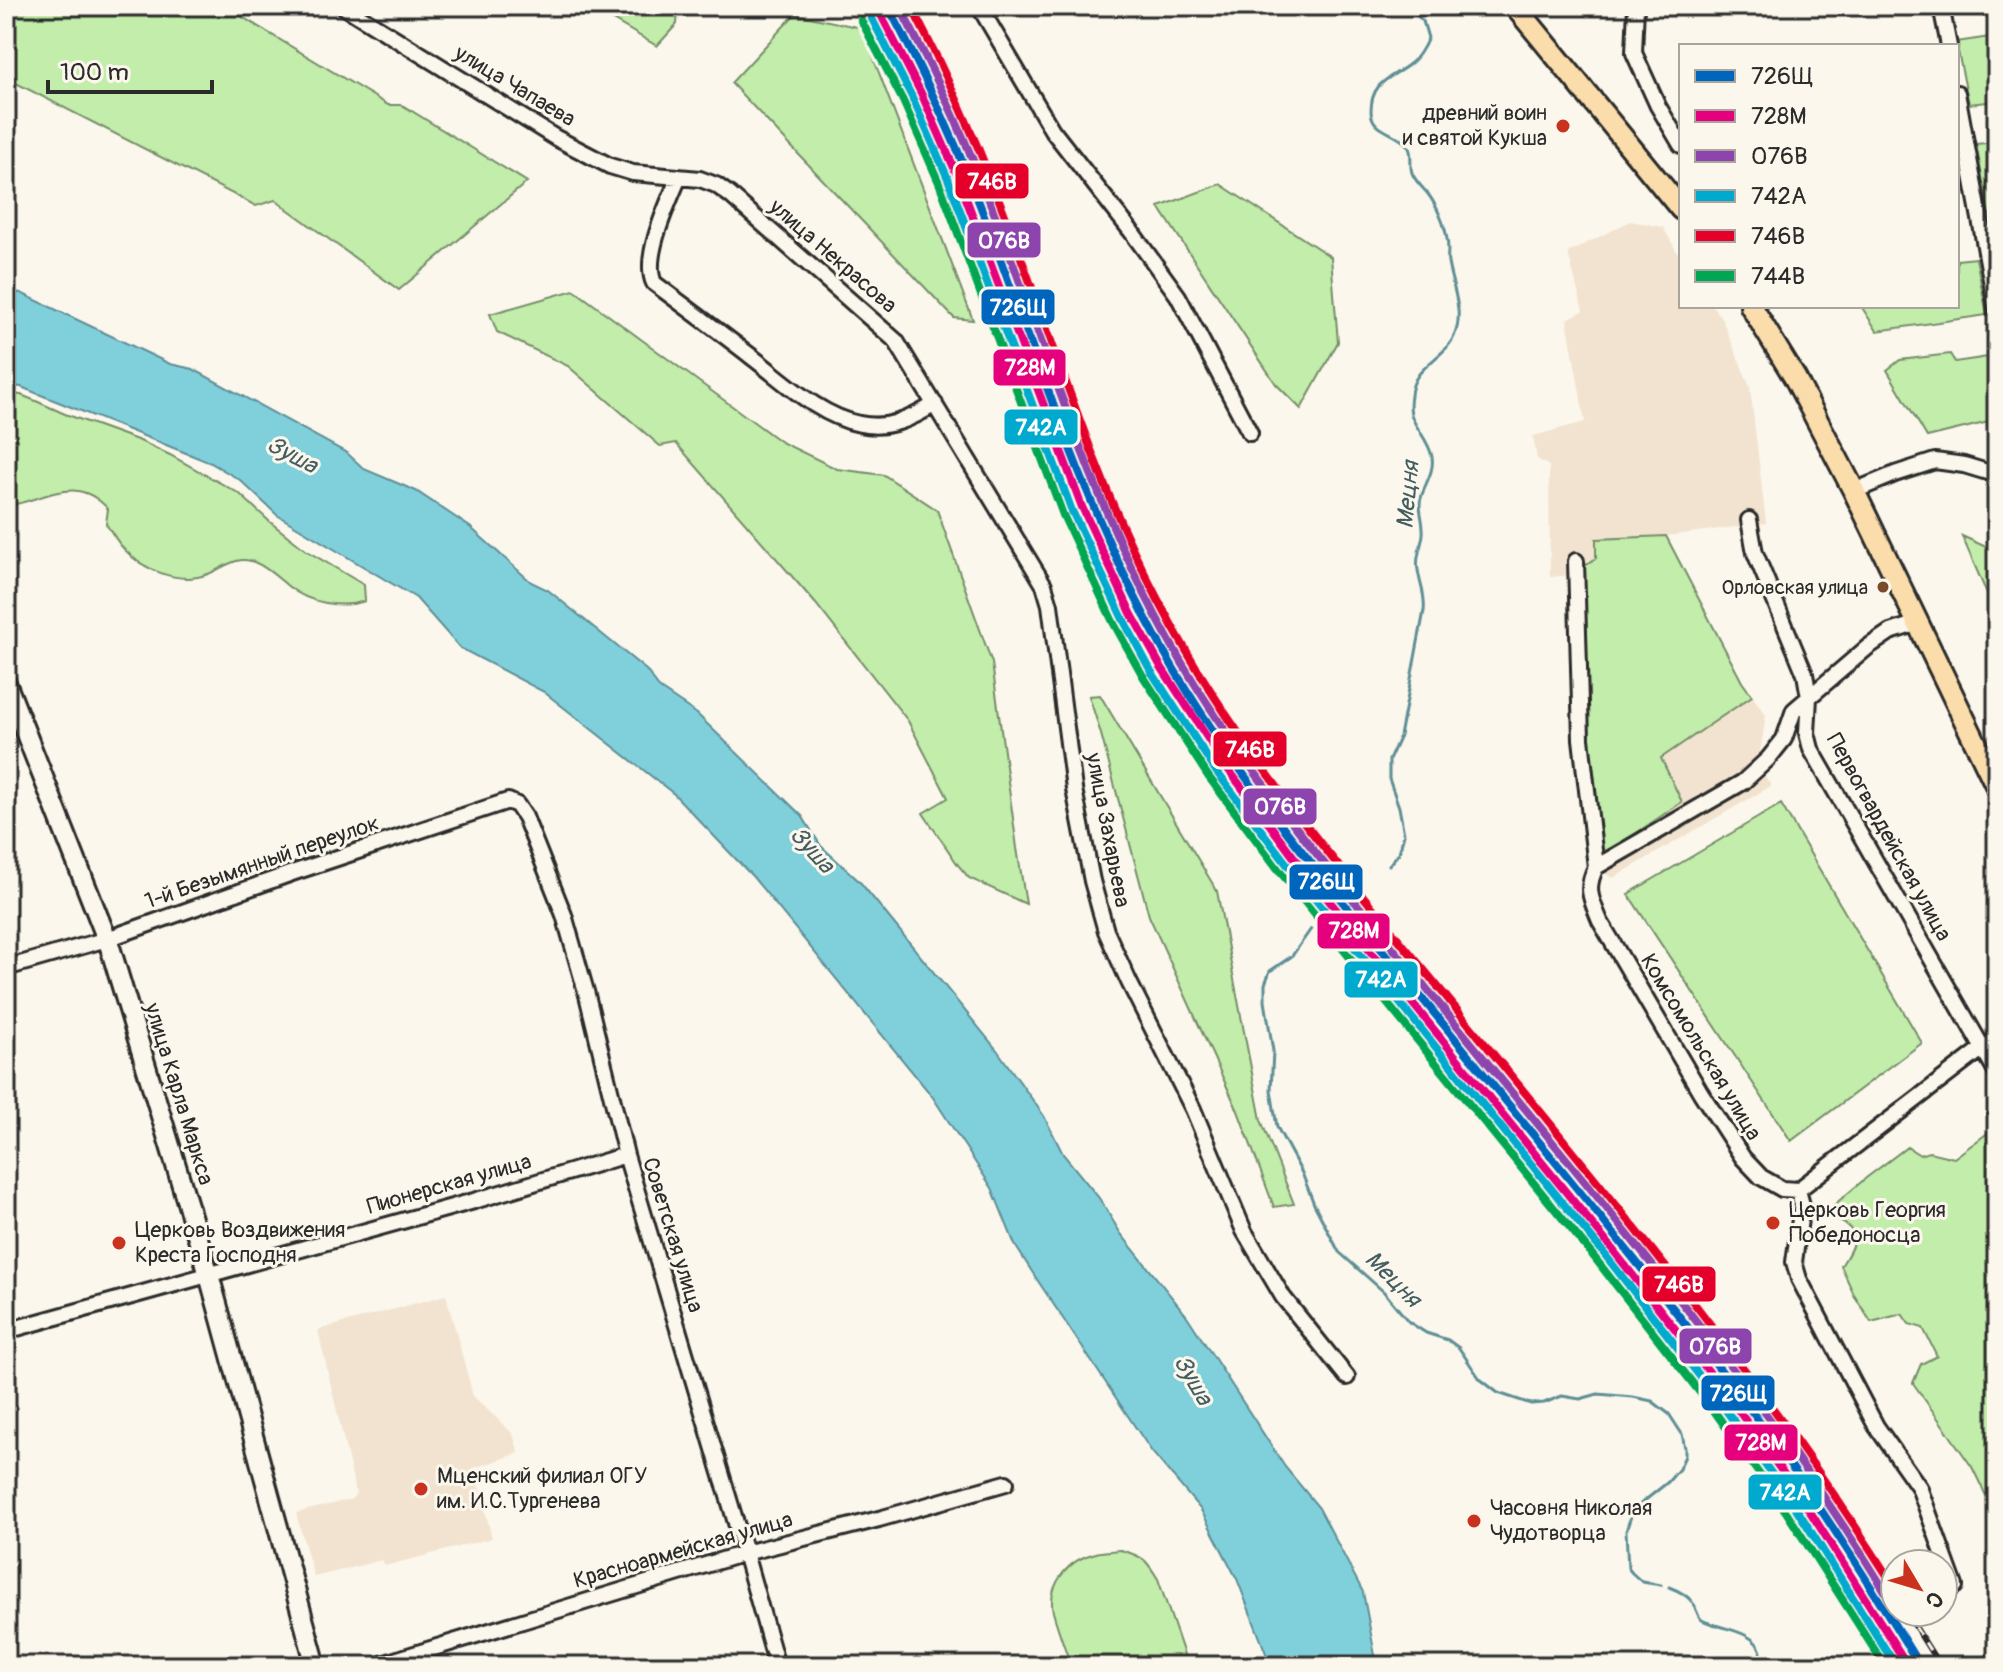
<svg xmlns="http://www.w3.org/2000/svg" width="2003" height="1672" viewBox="0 0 2003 1672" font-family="Pangolin,sans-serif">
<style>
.built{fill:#f1e3cf}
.green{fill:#c2edaa;stroke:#768c6a;stroke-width:2}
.water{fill:#80d0dc;stroke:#5e8e95;stroke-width:2}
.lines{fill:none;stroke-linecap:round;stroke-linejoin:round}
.stream{stroke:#5e8e95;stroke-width:3}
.street-casing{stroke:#2b2b2b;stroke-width:20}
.secondary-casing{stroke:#2b2b2b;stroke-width:24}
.primary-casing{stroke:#2b2b2b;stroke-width:26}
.street{stroke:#fbf7ec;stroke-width:14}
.secondary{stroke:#fbf7ec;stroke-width:18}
.primary{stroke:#fbddab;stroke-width:20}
.rail-casing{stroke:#2b2b2b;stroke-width:6}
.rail{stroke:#fbf7ec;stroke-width:3;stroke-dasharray:9;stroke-linecap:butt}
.rail-1-casing{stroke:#fbf7ec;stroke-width:14}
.rail-2-casing{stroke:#fbf7ec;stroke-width:14}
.rail-3-casing{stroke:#fbf7ec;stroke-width:14}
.rail-4-casing{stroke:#fbf7ec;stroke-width:14}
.rail-5-casing{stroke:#fbf7ec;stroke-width:14}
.rail-6-casing{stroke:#fbf7ec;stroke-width:14}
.rail-1{stroke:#0065bd;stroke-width:8}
.rail-2{stroke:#e5007d;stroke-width:8}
.rail-3{stroke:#8e44ad;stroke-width:8}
.rail-4{stroke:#00a9ce;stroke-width:8}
.rail-5{stroke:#e4002b;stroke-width:8}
.rail-6{stroke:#00a651;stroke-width:8}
.poi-dot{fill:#c8321e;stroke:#fbf7ec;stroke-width:3}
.bus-dot{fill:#7a4b2a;stroke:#fbf7ec;stroke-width:3}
.labels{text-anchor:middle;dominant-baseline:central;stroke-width:6;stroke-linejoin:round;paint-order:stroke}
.bus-label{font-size:20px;fill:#2b2b2b;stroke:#fbf7ec;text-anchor:end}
.street-label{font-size:22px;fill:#2b2b2b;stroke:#fbf7ec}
.poi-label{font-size:22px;fill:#2b2b2b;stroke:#fbf7ec;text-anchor:start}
.water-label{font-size:24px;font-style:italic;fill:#445d60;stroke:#fbf7ec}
.line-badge{stroke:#fbf7ec;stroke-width:3}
.badge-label{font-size:22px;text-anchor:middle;font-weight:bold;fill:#fff}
</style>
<rect width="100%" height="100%" fill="#fbf7ec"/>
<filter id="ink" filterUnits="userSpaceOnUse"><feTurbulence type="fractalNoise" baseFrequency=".0125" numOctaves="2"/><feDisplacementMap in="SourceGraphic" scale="16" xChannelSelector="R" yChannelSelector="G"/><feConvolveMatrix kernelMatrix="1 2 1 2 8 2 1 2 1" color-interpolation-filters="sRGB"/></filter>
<g filter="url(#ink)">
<path class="built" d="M1630,221L1663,227L1681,259V306H1713L1722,319L1750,387L1766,523L1666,536L1596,539V558L1572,575L1550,577L1549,466L1537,459L1533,436L1585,422L1567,319L1583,311L1568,253Z
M1752,696L1766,715L1758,765L1771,786L1613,878L1589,865L1682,802L1660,758Z
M446,1295L473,1396L513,1434L519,1453L474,1468L492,1538L385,1566L382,1560L314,1577L296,1513L352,1499L356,1493L318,1330Z"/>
<path class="green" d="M13,6H224L388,105H402L527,182L399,290L275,200L256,206L6,78V23Z
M589,6H678L677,24L657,46Z
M795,14L862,28L973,320L954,318L731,83Z
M1997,36V101L1969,104L1956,42Z
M1997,142V214L1989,215L1976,144Z
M1220,184L1331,257L1338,342L1301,409L1276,384L1159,207Z
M1976,258L1987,315L1877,331L1861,306H1957V260Z
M574,290L781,442L837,469L884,475L937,510L992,663L1017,848L1026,904L969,878L958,865L923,813L948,798L908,721L816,604L676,443L660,446L568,366L497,332L490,314Z
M1950,354L1955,362L1995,356L1997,420L1927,437L1887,370L1900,360Z
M6,393L21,395L36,401L65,414L140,441L170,455L240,494L270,522L307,551L364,585L365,601C341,609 309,603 289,587C278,578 267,567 254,562C236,555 224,568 208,574C180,585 144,571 124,549C117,542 112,532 106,524L108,509C75,472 45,501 6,506Z
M1666,536L1742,682L1752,696L1661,758L1682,802L1589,865L1575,743L1572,575L1596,558V539Z
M1962,536L1997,552V617Z
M1100,695L1217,891L1261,1120L1294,1204L1274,1207L1238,1111L1149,916L1101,734L1089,696Z
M1781,804L1922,1043L1791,1141L1628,894Z
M1989,1132L1997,1133V1166L1995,1170L1997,1173V1518L1972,1467L1913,1383L1921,1364L1937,1356L1923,1328L1909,1324L1902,1314L1871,1322L1854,1295L1841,1266C1856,1243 1863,1229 1832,1218L1828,1210L1866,1178L1907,1147L1920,1155L1929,1152L1954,1158Z
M1121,1550C1144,1557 1146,1559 1158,1579L1188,1666H1071C1065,1648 1058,1630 1053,1612C1047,1584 1069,1559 1096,1553C1104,1551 1113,1551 1121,1550Z"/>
<path class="water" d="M6,291L21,293L170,364L193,369L347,453L364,469L416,491L470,527L531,582L548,590L646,670L660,689L697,714L802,816L821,846L860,882L997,1050L1044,1116L1063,1154L1099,1198L1121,1234L1187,1316L1285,1467L1319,1508L1363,1592L1377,1666H1271L1237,1579L1201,1510L1152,1452L1036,1278L1015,1245L992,1188L932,1096L753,877L674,794L544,692L460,648L416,598L277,515L240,480L211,463L21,387L6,385Z"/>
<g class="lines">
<path class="stream" d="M1389,865L1399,853L1404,834L1399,807L1389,779V760L1400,736L1424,611C1426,596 1420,585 1418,570C1415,557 1422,546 1423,534C1424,524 1420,514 1420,504C1421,488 1435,474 1432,457C1429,440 1414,427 1411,414C1410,409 1410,401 1411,396C1412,365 1446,359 1455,334C1464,311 1452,286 1448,263C1447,255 1449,247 1447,239C1445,225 1437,206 1428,194C1423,188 1417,183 1413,175C1408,166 1414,155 1408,146C1398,132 1371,132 1371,111C1371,80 1393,78 1411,63C1419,57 1424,47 1428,38L1423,21L1406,6
M1311,929L1292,956L1270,971L1265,984V1001L1273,1051L1271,1090L1277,1127L1302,1173L1314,1204L1339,1252L1384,1292L1409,1322L1426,1333L1448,1340L1459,1348L1480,1379L1498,1393L1531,1404L1544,1403L1562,1396L1580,1399L1598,1394L1633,1397L1652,1401L1669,1414L1682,1434L1685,1448V1456L1679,1469L1668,1482L1633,1510L1626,1531L1628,1568L1632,1573L1642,1582L1661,1585
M1669,1587C1677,1590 1687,1595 1692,1602C1697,1608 1696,1615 1702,1620C1720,1629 1755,1630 1761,1652L1756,1660L1743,1666"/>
<defs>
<path id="street" d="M343,6L556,138L610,166L633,173L700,179L716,185L730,195L896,341L1044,585L1050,605L1074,789L1092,881L1106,931L1129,982L1193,1109L1244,1231L1283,1297L1347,1377
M979,6L1052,130L1131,231L1178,296L1250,433
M1636,6L1634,53L1658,106L1681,145
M1941,6L1949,46
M1957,93L1997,312
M679,177C668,203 642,258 654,283C687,308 720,332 752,357C785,382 819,416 860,424C888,430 911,419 935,404
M1854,491L1895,474L1935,461L1964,465L1997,475
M1749,520L1755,553L1805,674L1809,697L1807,733L1811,749L1997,1073
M1576,561L1581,739L1596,867C1585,889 1591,899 1600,921L1701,1093L1743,1158L1761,1177L1782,1189L1798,1190
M1596,867L1743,782L1768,759L1784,739L1794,710L1868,647L1890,632L1918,623
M6,968L107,939L292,873L508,801L517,805L525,817L564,915L587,995L626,1155L745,1553L777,1666
M1798,1190L1802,1205L1794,1262L1799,1279L1876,1426L1919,1487L1955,1586
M1798,1190L1983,1048L1997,1040
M6,1331L474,1201L626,1155
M375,1666L745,1553L879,1519L1006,1483"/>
<path id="secondary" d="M6,683L110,947L209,1275L316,1666"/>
<path id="primary" d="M1515,6L1681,209
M1751,306L1795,378L1854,491L1997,787"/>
</defs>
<use href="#street" class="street-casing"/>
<use href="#secondary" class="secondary-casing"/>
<use href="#primary" class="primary-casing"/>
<use href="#street" class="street"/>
<use href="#secondary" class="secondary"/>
<use href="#primary" class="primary"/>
<defs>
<path id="rail" d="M909,6C942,68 972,133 997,199C1033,298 1064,398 1106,495C1156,610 1224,715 1298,816L1715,1334L1781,1422L1895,1594
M1906,1612L1940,1666"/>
</defs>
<use href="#rail" class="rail-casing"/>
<use href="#rail" class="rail"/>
<defs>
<path id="rail-1" d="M888,6C927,79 961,154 990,231C1051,396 1103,563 1200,711C1277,829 1372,936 1461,1046C1567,1177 1676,1306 1774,1442C1826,1514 1873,1590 1920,1666"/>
<path id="rail-2" d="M879,11L921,93L958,177L1082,507L1131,613L1160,665L1225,765L1296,860L1609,1245L1728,1396L1804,1502L1908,1666"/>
<path id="rail-3" d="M899,6C937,76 970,149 998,223C1061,390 1108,552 1207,703C1282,818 1372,922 1459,1028C1569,1163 1683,1297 1784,1439C1823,1494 1860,1550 1895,1607"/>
<path id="rail-4" d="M870,15L912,97L949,181L1072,511L1122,617L1151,671L1216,771L1289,867L1602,1251L1720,1402L1796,1508L1896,1666"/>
<path id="rail-5" d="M911,6C943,67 972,130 997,195C1037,294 1068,397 1109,495C1138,565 1173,632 1214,696C1287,810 1377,912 1462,1016C1614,1201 1768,1385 1895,1588"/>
<path id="rail-6" d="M861,20L903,101L940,185L1063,515L1113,622L1143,676L1208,776L1281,873L1594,1257L1712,1408L1787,1513L1885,1666"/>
</defs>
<use href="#rail-1" class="rail-1-casing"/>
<use href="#rail-2" class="rail-2-casing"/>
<use href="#rail-3" class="rail-3-casing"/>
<use href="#rail-4" class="rail-4-casing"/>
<use href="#rail-5" class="rail-5-casing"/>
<use href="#rail-6" class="rail-6-casing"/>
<use href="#rail-1" class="rail-1"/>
<use href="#rail-2" class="rail-2"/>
<use href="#rail-3" class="rail-3"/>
<use href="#rail-4" class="rail-4"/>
<use href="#rail-5" class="rail-5"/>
<use href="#rail-6" class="rail-6"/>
</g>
</g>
<g class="poi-dot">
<circle cx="1563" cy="126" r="8"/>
<circle cx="1773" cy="1223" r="8"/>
<circle cx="119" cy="1243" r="8"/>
<circle cx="421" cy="1489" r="8"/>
<circle cx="1474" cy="1521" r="8"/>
</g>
<circle class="bus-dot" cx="1883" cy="587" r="7"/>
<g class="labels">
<g class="bus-label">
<text x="1868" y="587">Орловская улица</text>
</g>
<g class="street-label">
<text transform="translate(515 86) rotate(31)">улица Чапаева</text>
<text transform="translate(833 256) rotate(41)">улица Некрасова</text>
<text transform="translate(1108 830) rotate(79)">улица Захарьева</text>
<text transform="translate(1889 837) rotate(61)">Первогвардейская улица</text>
<text transform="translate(262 862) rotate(-19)">1-й Безымянный переулок</text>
<text transform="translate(1701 1047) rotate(59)">Комсомольская улица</text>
<text transform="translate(179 1094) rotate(73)">улица Карла Маркса</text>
<text transform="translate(449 1184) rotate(-16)">Пионерская улица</text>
<text transform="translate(673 1235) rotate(73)">Советская улица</text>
<text transform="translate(683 1550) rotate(-16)">Красноармейская улица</text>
</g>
<g class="poi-label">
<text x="1547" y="113" text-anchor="end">древний воин<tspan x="1547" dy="25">и святой Кукша</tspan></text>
<text x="1789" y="1210">Церковь Георгия<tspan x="1789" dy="25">Победоносца</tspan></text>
<text x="135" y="1230">Церковь Воздвижения<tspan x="135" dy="25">Креста Господня</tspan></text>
<text x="437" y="1476">Мценский филиал ОГУ<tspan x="437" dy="25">им. И.С.Тургенева</tspan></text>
<text x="1490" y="1508">Часовня Николая<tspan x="1490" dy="25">Чудотворца</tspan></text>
</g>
<g class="water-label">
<text transform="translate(292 455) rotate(28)">Зуша</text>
<text transform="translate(1408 495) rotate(-85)">Мецня</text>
<text transform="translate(812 850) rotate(48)">Зуша</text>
<text transform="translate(1393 1279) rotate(45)">Мецня</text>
<text transform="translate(1193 1380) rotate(60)">Зуша</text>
</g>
</g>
<g class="line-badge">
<rect x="954" y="162" width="76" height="38" rx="8" fill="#e4002b"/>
<rect x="966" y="221" width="76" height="38" rx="8" fill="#8e44ad"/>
<rect x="980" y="288" width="76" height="38" rx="8" fill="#0065bd"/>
<rect x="992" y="348" width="75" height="39" rx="8" fill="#e5007d"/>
<rect x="1003" y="408" width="76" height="38" rx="8" fill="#00a9ce"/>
<rect x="1212" y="730" width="76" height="38" rx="8" fill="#e4002b"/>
<rect x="1242" y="787" width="76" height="39" rx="8" fill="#8e44ad"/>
<rect x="1288" y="863" width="76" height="38" rx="8" fill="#0065bd"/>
<rect x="1316" y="912" width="75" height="38" rx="8" fill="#e5007d"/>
<rect x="1343" y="960" width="76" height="39" rx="8" fill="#00a9ce"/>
<rect x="1641" y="1265" width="76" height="38" rx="8" fill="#e4002b"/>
<rect x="1678" y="1327" width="75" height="38" rx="8" fill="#8e44ad"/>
<rect x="1700" y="1374" width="76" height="38" rx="8" fill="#0065bd"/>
<rect x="1723" y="1423" width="76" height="39" rx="8" fill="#e5007d"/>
<rect x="1747" y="1473" width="76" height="38" rx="8" fill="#00a9ce"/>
</g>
<g class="badge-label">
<text x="992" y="189">746В</text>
<text x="1004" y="248">076В</text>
<text x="1018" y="315">726Щ</text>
<text x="1030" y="375">728М</text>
<text x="1041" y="435">742А</text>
<text x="1250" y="757">746В</text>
<text x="1280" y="814">076В</text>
<text x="1326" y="889">726Щ</text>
<text x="1354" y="938">728М</text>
<text x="1381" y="987">742А</text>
<text x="1679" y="1292">746В</text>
<text x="1715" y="1354">076В</text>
<text x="1738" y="1401">726Щ</text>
<text x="1761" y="1450">728М</text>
<text x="1785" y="1500">742А</text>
</g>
<rect width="2003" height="1672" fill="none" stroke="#fbf7ec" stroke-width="32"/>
<rect x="16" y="16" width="1971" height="1640" fill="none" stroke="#2b2b2b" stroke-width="3" filter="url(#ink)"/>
<rect x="1679" y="44" width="280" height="264" fill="#fbf7ec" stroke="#a8a59f" stroke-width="2"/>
<rect x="1695" y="70" width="40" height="12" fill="#0065bd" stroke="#a8a59f" stroke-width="2"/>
<text x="1751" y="84" font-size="24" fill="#2b2b2b">726Щ</text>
<rect x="1695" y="110" width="40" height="12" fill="#e5007d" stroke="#a8a59f" stroke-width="2"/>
<text x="1751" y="124" font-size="24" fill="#2b2b2b">728М</text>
<rect x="1695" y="150" width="40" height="12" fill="#8e44ad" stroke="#a8a59f" stroke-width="2"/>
<text x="1751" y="164" font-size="24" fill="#2b2b2b">076В</text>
<rect x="1695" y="190" width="40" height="12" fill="#00a9ce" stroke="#a8a59f" stroke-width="2"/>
<text x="1751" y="204" font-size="24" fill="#2b2b2b">742А</text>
<rect x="1695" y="230" width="40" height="12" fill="#e4002b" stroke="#a8a59f" stroke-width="2"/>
<text x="1751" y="244" font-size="24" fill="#2b2b2b">746В</text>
<rect x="1695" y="270" width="40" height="12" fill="#00a651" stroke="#a8a59f" stroke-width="2"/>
<text x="1751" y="284" font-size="24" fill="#2b2b2b">744В</text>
<g transform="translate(1919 1588) rotate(128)"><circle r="38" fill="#fbf7ec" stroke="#a8a59f" stroke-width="2"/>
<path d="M0-6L14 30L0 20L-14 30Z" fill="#c8321e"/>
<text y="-12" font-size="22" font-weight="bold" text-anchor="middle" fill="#2b2b2b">С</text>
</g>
<path d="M48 80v12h164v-12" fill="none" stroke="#2b2b2b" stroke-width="4"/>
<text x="60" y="80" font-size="24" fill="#2b2b2b" stroke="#fbf7ec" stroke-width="6" paint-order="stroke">100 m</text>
</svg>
